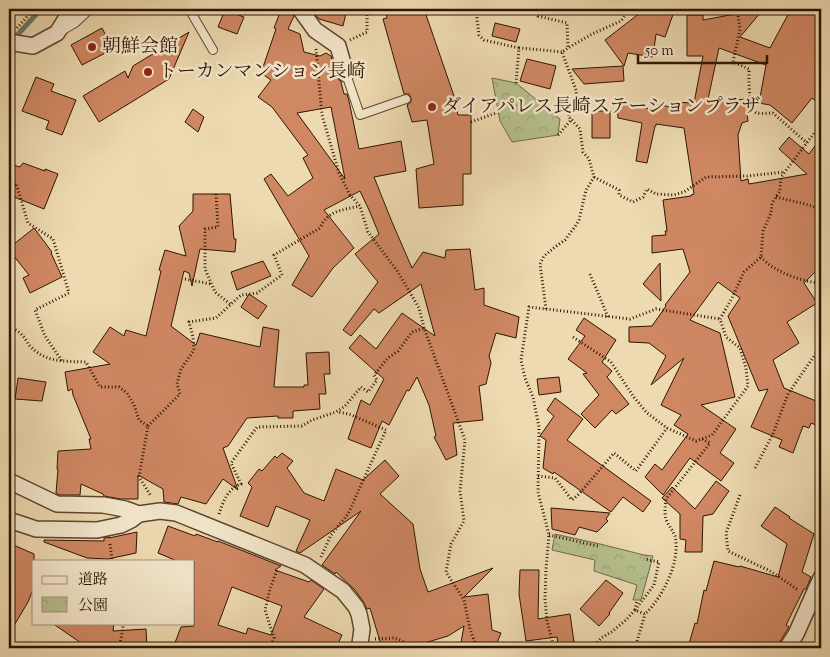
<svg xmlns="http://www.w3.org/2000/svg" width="830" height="657" viewBox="0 0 830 657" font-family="'Sorts Mill Goudy','Noto Serif JP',serif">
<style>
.park{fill:url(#park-crowns);stroke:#726a48}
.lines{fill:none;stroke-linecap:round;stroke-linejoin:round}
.stream{stroke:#6e7967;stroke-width:5}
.building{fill:#d08863;stroke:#2d1502;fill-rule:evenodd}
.service-casing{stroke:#5d462e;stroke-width:10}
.minor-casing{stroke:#5d462e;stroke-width:18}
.path{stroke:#2d1502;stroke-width:3;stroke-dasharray:1 2.5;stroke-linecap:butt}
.service{stroke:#f4e7cc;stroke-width:8}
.minor{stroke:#f4e7cc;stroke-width:15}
.poi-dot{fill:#8f2418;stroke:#f4e7cc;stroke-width:2}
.labels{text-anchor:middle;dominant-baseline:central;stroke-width:5;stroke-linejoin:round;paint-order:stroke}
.poi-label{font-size:19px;fill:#2d1502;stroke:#f4e7cc;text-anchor:start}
</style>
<defs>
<pattern id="park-crowns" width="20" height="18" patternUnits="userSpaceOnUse" patternTransform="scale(1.25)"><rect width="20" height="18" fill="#b6c08d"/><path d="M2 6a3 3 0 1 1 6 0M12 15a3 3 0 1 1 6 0" fill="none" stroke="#9da478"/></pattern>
</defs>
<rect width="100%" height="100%" fill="#eedab1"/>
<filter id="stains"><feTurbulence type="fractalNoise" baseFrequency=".004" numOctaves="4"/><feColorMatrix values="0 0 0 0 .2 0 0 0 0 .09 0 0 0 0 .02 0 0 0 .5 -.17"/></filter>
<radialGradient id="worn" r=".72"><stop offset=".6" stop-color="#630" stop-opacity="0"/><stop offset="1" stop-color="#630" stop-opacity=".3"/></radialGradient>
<path class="park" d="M492,78L516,83L560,119L558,135L512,142L500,121Z
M555,534L600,544L644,555L653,556L641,600H633L637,585L594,571L595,560L552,550Z"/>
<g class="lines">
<path class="stream" d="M12,41L41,9"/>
</g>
<path class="building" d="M311,9H347L343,26L319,19Z
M385,9H424L454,96L458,115H471V174H463V205L419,208L416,169L434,164L427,120L412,122L407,105L411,102V98L409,94H404L383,19L387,18Z
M645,9H675L665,37L656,34L653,57L628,53L624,66L605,40Z
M791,9H821V106L812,98L792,123L770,105L759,103L766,65L719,48L707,104L745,99L748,121L742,123L738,135L741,181L748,179L749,184L807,174L779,149L789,137L809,154L821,138V266L804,283L817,303L787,322L799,343L773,360L784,388L821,403V427L811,423L809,428L803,426L793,453L779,447L782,440L751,427L768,389L759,391L728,316L740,298L718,282L690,320L720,333L735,397L701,405L736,429L720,453L734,463L721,481L690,458L663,495L645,477L655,464L662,470L688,434L674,425L681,415L661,405L684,358L651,385L666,356L649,343L629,342V327L652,326L666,306L665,305L690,272L683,249L652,253V236L666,235L665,231H667L663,200L691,196V195L694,194L684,128L656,124V126H655L647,163L636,161L642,123L618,118L617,102L651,109L652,103L670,107L671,102L694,103L703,56H687V15H703V20L730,15L761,12L740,37L770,48Z
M225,10L244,17L237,34L218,27Z
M281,10L292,14L294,16L288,29L300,34L304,52L320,56L326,53L331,56L337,77L341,82L344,94H347L349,101L359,149L401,141L406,171L374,177L392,222L412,268L423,252L445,258L446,250L470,249L475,290L484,288V305L519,317L516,338L496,333L489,356L491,363L486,384L479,386L483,420L453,423L457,455L446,460L434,437L436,436L429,405L417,377L409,391L407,390L389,425L382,421L371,448L348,439L361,400L370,405L384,379L349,348L360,335L376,349L402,313L435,336L421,284L379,313L374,309L351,336L343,330L378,282L355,254L379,234L369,210L360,191L324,210L354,248L333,268L312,297L292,285L309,256L264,179L271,174L288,196L313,178L303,158L308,155L272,107L258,97L271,80L261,73L276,29L274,28ZM331,107L345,179L297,113Z
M495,23L520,29L516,42L492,36Z
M102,28L113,49L82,65L71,45Z
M189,32L169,79L99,122L83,96L125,71L128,78L133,66Z
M527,59L556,66L550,89L520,81Z
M623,66L624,81L584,84L572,69Z
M36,77L54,84L51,91L76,100L62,135L46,129L49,121L22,111Z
M193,109L204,117L198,132L185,122Z
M592,111H610V138H592Z
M23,163L45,171V169L58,174L44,209L9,195V164L20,167Z
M193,194H230L234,239H236L235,252L200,249L192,286L189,273L184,271L171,326L196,345L200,333L260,347L263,327L279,330L274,387H304V385H308L306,353L329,352L330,374H324L326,394H319L320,409L293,411V418H278V416L247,418L228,446L223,448L238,490L223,479L206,504L181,497L178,504L164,502L163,489L138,475V499H121L104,496L103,494L81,484L80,495H59L56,493L58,469H57L58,451L91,449L89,439H91L73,395L72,389L68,391L65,372L110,364L93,352L110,327L124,336L126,330L146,336L161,271L159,270L165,250L186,256L179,226L193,211Z
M34,228L52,252L51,253L62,277L30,293L23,278L29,275L9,250V248Z
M263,261L271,276L237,290L231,272Z
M660,263L661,301L643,284Z
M249,294L267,306L258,319L241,307Z
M584,318L616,340L602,362L612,371L607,377L629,404L616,414L612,410L595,428L581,414L599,395L583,374L587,373L568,359L585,336L576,330Z
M559,377L561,392L539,395L537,379Z
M18,378L46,382L42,401L15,399Z
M555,398L583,419L567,440L651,501L643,512L623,497L611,512L554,472L553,474L543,468L546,440L540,436L554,416L547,410Z
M282,453L293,461L287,468L304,493L324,501L336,469L363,480L385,460L399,476L380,494L413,524L420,569L428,592L493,568L464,597L488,594L492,630L501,633L495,648H460L464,626L448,636L408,648H382L370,608L367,609L363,601L355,590L336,572L335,574L322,565L361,511L300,553L296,551L310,520L276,506L268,527L240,516L252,487L248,483L259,469L262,471L275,456L277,458Z
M716,481L729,491L713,514L703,516L702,552H685L686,540L680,539V514L662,498L672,487L695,509Z
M775,507L790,517L789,518L814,534L802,572L811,577L806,589H804L786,625L789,627L779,643L778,648H702L689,644L695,623L697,624L704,590L706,591L714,561L739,567L740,566L778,577L787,544L761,526Z
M551,508L610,513L606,519L608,521L597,532L579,527L575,535L552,529Z
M168,526L195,536L196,534L218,542V541L281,566L275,570L309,582L311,580L324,589L304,617L342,635L336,648H173L181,627L194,626V561H177L158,553ZM232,587L282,606L271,635L248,628L246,634L218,625Z
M137,532L136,553L108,559L87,558L44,542V540L104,541V538L110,537L109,538Z
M9,543L34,554V587L28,602L9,634Z
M520,570H539L538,619L570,614L574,642L558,644L557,637L526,641L519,594Z
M606,580L623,593L609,613L610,614L599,626L580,609Z
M52,623H114L113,631L146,629L147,648H133L81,643Z"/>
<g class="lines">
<defs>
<path id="service" d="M189,9L213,50
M63,30L75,23L90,9
M346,74L360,115L406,99"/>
<path id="minor" d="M300,9L315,30L338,46L346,74
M9,42L33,46L57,33L72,9
M9,481L57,504L103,505L125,509L139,514L160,511L176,513L305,565L343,591L356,607L359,614L362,629L360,644L359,648
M9,520L36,529L97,530L121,525L131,520L139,514
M787,648L796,634L821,578"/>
</defs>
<use href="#service" class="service-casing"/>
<use href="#minor" class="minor-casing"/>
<path class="path" d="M473,9L476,10L479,35L484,40L519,48
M537,9L538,16L567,23L568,48
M737,9L740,29L733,62L749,69C749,78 748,110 757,113C761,114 768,113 773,113L807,143
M17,28L34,9
M350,40L367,32V9
M316,49L322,115L339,173L350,195L360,206L368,232L398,272L419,308L424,328L465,440L460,491L464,521L451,544L446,572L464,600L470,629L477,648
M516,83L519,48L543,50L562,52
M471,122L499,112
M558,135L572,119
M594,177L619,190V195L633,202L643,197L647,189L656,194L674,195L684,192L706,177L747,176L784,172
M9,188L16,183L28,223L53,239L69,293L35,310L45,336L62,361
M216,194L218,227L205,229V269L215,292L230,304
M776,197L805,204L821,209
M761,257C774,272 802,282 821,283
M590,274L608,317
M185,279L211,284
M546,309L540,264L544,256L555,247L565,240L574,228L579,220L586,190L594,177L589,159L583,152L580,129L568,116L577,100L576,90L562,52L568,48L592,34L621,21L630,9
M720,319L732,298L744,272L761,257L763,231L771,213L772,203L780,191L781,177L821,124
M9,327C13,329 19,331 22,335C25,338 27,342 29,345C45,363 64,361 86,362L100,387H119L127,393L134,405L139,420L148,426L139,477L151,496
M573,337L611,362L633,396L647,413L667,428L696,441L712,435L748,386L746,368L740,348L726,337L720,319
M148,426L180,394L177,384L181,369L194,350L193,337L189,322L216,318L241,295L257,293L282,275L274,255L320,228C328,210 343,210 360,206
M755,468L773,434L788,394L821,346
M538,476L555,478L572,500L579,494L614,453L636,471L667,428
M740,495L726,533L728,551L772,572L798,590
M219,514C223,502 228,488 241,484L231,463L257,427L302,426L312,420L336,412L345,406L361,387L368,392L377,380L374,375L388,358L398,351L412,332L424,328
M549,535L598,546
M110,544L112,561
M321,557L331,535L348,514L386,430L349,414L337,412
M635,610L654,585L659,562L644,559
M635,610L637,600
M375,639L394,638L401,640L411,648
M119,648L123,629V623
M270,648L274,638L265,610L270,589L277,570
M554,648L547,621L545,599L546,569L549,535L538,492L539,427L533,397L525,378L521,360L529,307L630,319L656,309L720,319
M593,648L601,638L613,631L626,620L635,610L645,614C663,597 681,561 675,536C673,531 670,527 667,522C664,515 665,507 666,499L710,443L702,439
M636,648V645L645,614"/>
<use href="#service" class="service"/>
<use href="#minor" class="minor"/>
</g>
<g class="poi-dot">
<circle cx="92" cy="47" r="5"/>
<circle cx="148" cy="72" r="5"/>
<circle cx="432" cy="107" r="5"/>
</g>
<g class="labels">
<g class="poi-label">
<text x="102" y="47">朝鮮会館</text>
<text x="158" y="72">トーカンマンション長崎</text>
<text x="442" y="107">ダイアパレス長崎ステーションプラザ</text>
</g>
</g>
<rect width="830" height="657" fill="none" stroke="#eedab1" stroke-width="30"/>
<rect x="10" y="10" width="810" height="637" fill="none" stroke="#2d1502" stroke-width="2.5"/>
<rect x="15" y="15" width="800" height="627" fill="none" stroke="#2d1502"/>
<rect x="32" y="560" width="162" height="65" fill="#f4e7cc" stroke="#a4937b"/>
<rect x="42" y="576" width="25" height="8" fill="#f4e7cc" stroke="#a4937b"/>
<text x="78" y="584" font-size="15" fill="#2d1502">道路</text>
<rect x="42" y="597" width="25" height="15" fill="url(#park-crowns)" stroke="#a4937b"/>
<text x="78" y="610" font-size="15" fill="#2d1502">公園</text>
<path d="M638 55v8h129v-8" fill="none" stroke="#2d1502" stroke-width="2.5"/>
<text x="645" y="55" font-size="15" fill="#2d1502" stroke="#f4e7cc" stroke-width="4" paint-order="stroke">50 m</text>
<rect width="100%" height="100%" filter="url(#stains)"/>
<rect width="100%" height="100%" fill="url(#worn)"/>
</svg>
